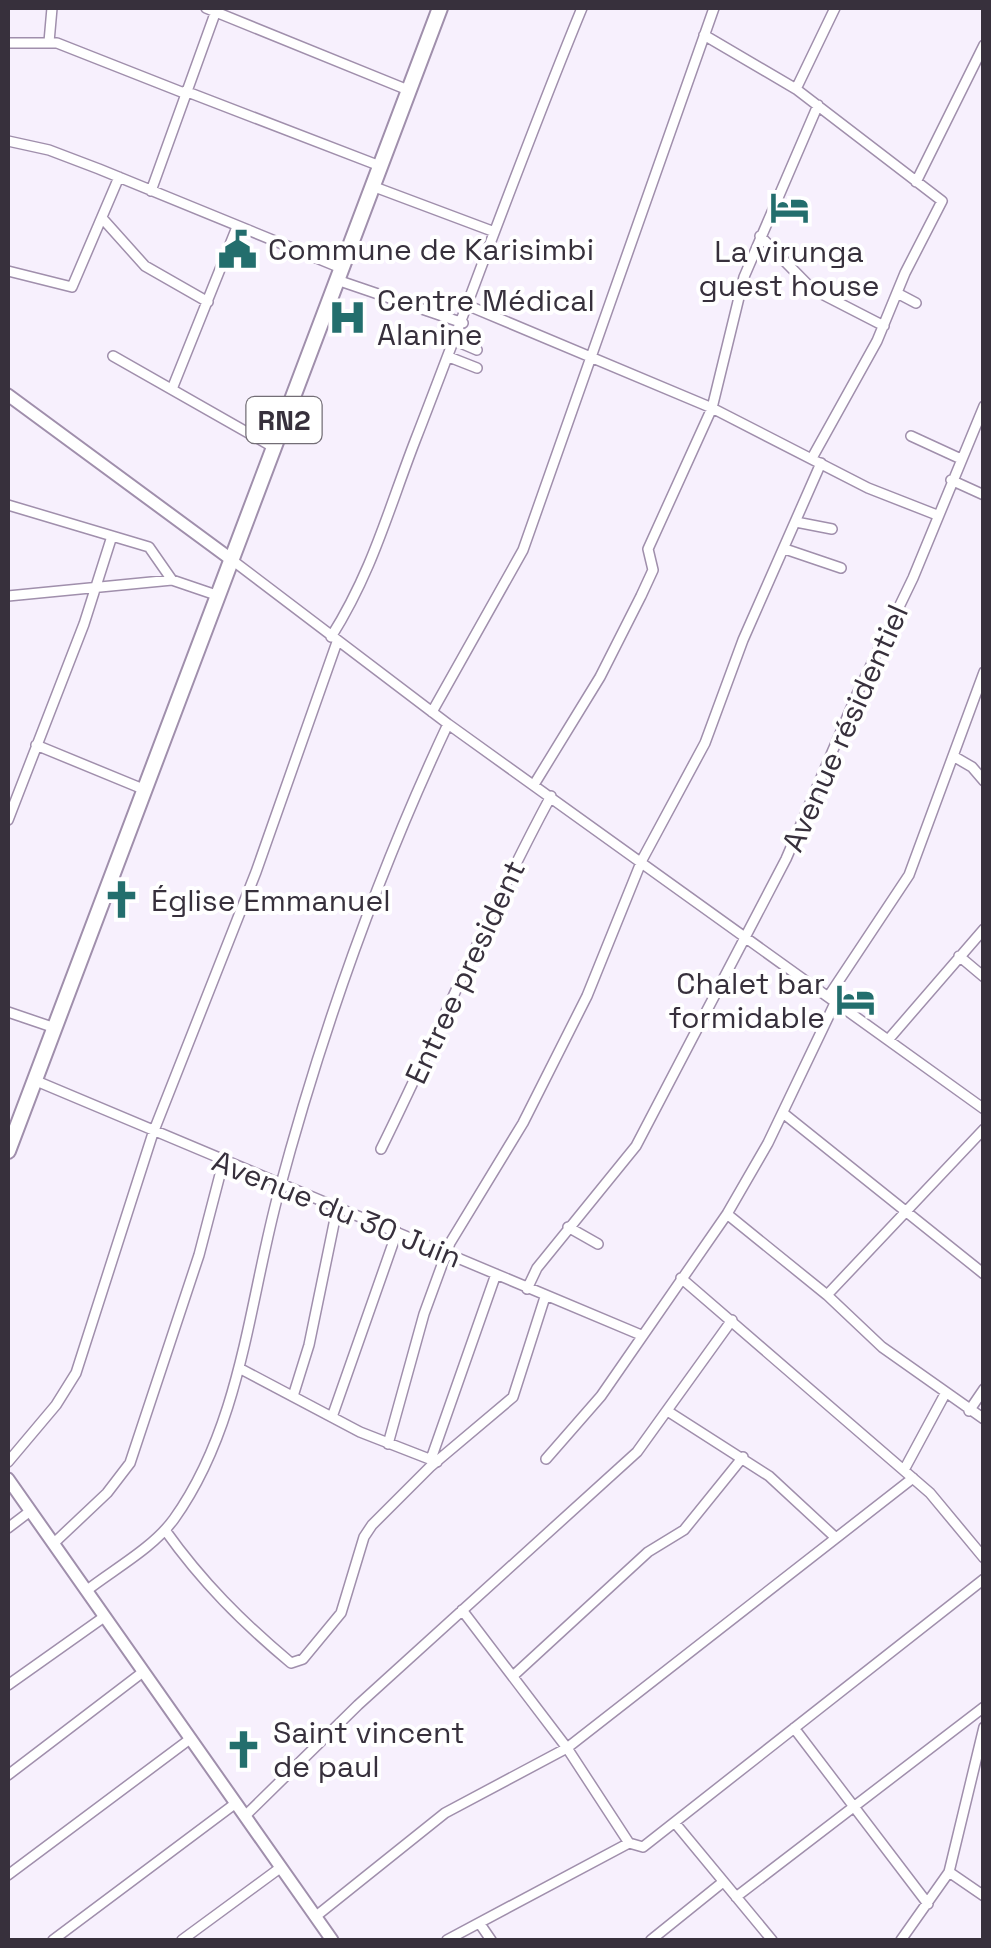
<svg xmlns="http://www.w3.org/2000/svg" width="991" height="1948" viewBox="0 0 991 1948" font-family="'Space Grotesk',sans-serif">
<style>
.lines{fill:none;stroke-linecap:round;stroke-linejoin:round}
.minor-casing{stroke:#a08fac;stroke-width:12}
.major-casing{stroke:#a08fac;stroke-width:15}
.highway-casing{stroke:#a08fac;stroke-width:18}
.minor{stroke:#fff;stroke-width:9}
.major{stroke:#fff;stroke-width:11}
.highway{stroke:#fff;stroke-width:14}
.labels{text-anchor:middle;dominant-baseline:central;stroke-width:8;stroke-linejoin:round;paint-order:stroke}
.shield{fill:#fff;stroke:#736e76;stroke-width:2.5}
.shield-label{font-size:28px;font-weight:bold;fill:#37303c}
.poi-label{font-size:30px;fill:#37303c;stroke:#fff;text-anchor:start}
.street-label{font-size:30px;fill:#37303c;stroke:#fff}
</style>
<rect width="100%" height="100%" fill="#f7f0fd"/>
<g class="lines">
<defs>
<path id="minor" d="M206,8L408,90
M704,35L796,89L942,201L905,273L877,341L812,458
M49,42L52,8
M8,43H57L184,93
M796,89L835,8
M185,91L380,166
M8,141L49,150L99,169L341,268
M916,182L984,45
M372,186L492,231
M151,191L217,8
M102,218L145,266L208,302
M760,236L812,289L884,326
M8,271L72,287L119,177
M337,280L463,323
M897,293L916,303
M469,306L712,408L868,488L937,515
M456,341L477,350
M113,356L273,447
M449,357L477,368
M172,389L237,227
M911,436L961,459
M951,480L984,495
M8,505L149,547L172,580
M796,522L832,529
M785,549L841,568
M232,560L448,724L984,1109
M8,596L172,580L219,596
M331,637C372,572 388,511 415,441C471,297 523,151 582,8
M432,712L523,550L714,8
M36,745L143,789
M953,756L972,767L984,781
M535,783L600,677L641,596L653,570L648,549L712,408L744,277L818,105
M8,820L84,624L112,536
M959,956L984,977
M828,997L909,875L984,672
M8,1012L55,1028
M888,1040L984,929
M34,1080L641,1335
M783,1113L984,1274
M381,1149C439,1032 489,911 551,796
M727,1214L827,1295L882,1347L984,1419
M568,1227L598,1244
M681,1278L930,1493L984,1558
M527,1289L537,1268L636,1146L786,859L858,692L913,578L984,406
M827,1295L984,1129
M239,1368L360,1432L437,1462
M294,1393L309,1345L337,1209
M969,1411L984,1389
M669,1412L769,1476L836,1538
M332,1417L397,1232
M388,1444L424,1314L450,1243L523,1123L587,996L642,860L705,743L743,640L821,463
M431,1459L496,1274
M546,1459L601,1396L727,1214L768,1143L835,1003
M8,1462L56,1405L76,1373L153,1133L256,872L337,642
M904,1470L945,1394
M8,1528L29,1512
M165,1530C202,1582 242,1622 291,1663L303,1659L341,1613L364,1537L372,1525L430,1467L513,1397L545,1297
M53,1544L107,1493L130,1463L199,1255L223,1163
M86,1591C114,1569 153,1548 174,1519C241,1425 249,1303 278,1195C321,1034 377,875 448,724
M462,1610L567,1748L629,1843L643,1847L984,1579
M513,1676L648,1552L684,1530L743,1457
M8,1685L104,1617
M794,1728L928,1904
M8,1775L143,1672
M245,1816L358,1705L637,1452L732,1320
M675,1823L772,1940
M949,1872L984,1896
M8,1875L190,1739
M736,1897L984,1707
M315,1917L445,1813L567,1748L913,1478
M480,1924L491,1940
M53,1940L236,1803
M182,1940L280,1868
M447,1940L629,1843
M651,1940L723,1882
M901,1940L949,1872L984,1727"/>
<path id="major" d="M8,395L232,560
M8,1479L332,1940"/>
<path id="highway" d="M8,1151L440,8"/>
</defs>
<use href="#minor" class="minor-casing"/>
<use href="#major" class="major-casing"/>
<use href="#highway" class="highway-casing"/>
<use href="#minor" class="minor"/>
<use href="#major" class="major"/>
<use href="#highway" class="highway"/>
</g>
<defs>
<symbol id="hotel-bare" viewBox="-9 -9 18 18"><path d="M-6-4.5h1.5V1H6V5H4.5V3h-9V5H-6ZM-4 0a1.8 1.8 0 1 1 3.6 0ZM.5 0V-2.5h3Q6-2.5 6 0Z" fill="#236e6d" stroke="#fff" stroke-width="2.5" paint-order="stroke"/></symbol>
<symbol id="civic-bare" viewBox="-9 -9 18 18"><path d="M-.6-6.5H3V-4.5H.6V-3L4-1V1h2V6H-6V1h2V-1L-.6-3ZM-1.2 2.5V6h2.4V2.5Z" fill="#236e6d" stroke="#fff" stroke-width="2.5" paint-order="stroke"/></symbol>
<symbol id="hospital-bare" viewBox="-9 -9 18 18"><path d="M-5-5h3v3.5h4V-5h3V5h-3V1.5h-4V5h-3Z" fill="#236e6d" stroke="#fff" stroke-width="2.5" paint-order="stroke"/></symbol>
<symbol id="church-bare" viewBox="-9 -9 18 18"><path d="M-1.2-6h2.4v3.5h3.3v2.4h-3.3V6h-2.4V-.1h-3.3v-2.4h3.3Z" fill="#236e6d" stroke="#fff" stroke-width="2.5" paint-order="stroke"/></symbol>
</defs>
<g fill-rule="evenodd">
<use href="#hotel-bare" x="762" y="180" width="55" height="55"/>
<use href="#civic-bare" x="210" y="222" width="55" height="55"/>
<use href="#hospital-bare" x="320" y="290" width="55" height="55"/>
<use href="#church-bare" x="94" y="872" width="55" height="55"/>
<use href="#hotel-bare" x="828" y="972" width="55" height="55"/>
<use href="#church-bare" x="216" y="1722" width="55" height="55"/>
</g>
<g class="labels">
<rect class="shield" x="246.5" y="397" width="75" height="46" rx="8"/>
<g class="shield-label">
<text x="284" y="420">RN2</text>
</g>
<g class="poi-label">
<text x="268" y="249">Commune de Karisimbi</text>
<text x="789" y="251" text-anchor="middle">La virunga<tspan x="789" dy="34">guest house</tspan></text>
<text x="377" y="300">Centre Médical<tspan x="377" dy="34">Alanine</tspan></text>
<text x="151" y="900">Église Emmanuel</text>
<text x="825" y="983" text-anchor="end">Chalet bar<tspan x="825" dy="34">formidable</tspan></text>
<text x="273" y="1732">Saint vincent<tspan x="273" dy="34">de paul</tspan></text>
</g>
<g class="street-label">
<text transform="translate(845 728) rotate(-66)">Avenue résidentiel</text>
<text transform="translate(465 972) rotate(-65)">Entree president</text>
<text transform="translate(337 1209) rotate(22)">Avenue du 30 Juin</text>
</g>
</g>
<rect width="991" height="1948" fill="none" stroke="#37303c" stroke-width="20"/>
</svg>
